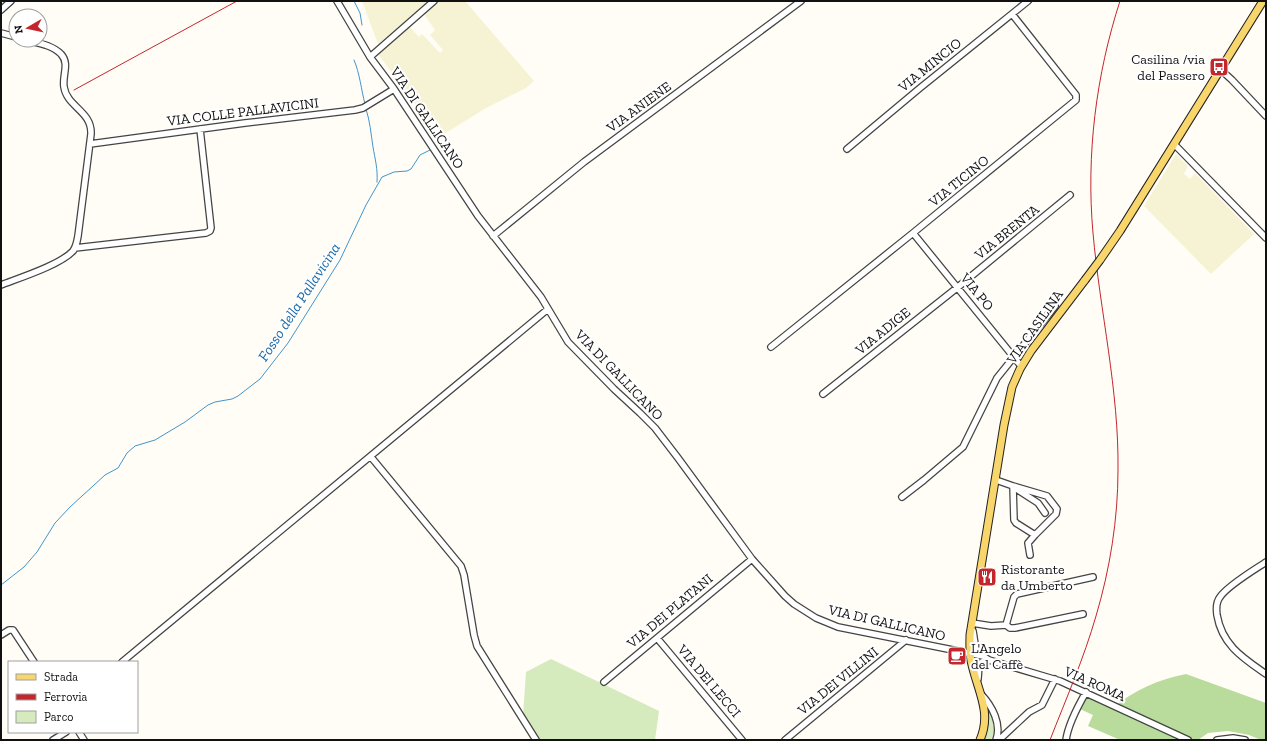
<svg xmlns="http://www.w3.org/2000/svg" width="1267" height="741" viewBox="0 0 1267 741" font-family="'Zilla Slab',serif">
<style>
.farmland{fill:#f6f3d4}
.green{fill:#d5ebbd}
.forest{fill:#b9dc9c}
.lines{fill:none;stroke-linecap:round;stroke-linejoin:round}
.stream{stroke:#3f96cf;stroke-width:1}
.minor-casing{stroke:#444;stroke-width:8}
.major-casing{stroke:#222;stroke-width:9}
.minor{stroke:#fff;stroke-width:5.5}
.major{stroke:#f9d66b;stroke-width:7}
.rail{stroke:#c4262e;stroke-width:1}
.major-bridge-casing{stroke:#222;stroke-width:9;stroke-linecap:butt}
.major-bridge{stroke:#f9d66b;stroke-width:7}
.labels{text-anchor:middle;dominant-baseline:central;stroke-width:4;stroke-linejoin:round;paint-order:stroke}
.poi-label{font-size:14px;fill:#111;stroke:#fff;text-anchor:start}
.street-label{font-size:14px;fill:#111;stroke:#fff}
.water-label{font-size:15px;font-style:italic;fill:#1768a6;stroke:#fff}
</style>
<rect width="100%" height="100%" fill="#fffdf5"/>
<path class="farmland" d="M362,1H429L378,44Z
M439,1H465L534,81L526,88L486,108L444,134L428,116L414,103L378,54L408,28L410,27L419,37L422,34L440,53L443,50L430,35L435,30L424,14Z
M1176,154L1188,166L1184,174L1190,179L1195,173L1254,234L1211,274L1144,206Z"/>
<path class="green" d="M551,659L659,711L655,740H538L523,716L526,672Z
M988,711H990V713L995,730L991,740H983L988,723Z"/>
<path class="forest" d="M1186,674L1266,703V740H1261L1249,735L1228,731L1208,733L1198,740H1125L1118,739L1088,726L1093,715L1080,709L1086,696L1113,708C1134,690 1159,679 1186,674Z"/>
<g class="lines">
<path class="stream" d="M354,1L360,13L362,25
M354,60C360,74 361,89 365,104
M366,109C370,121 371,134 373,147C375,159 378,169 377,182
M1,585L24,567L37,552L55,523L70,507L105,475L118,468L127,453L135,446L155,440L185,422L208,405L215,402L232,399L238,396L260,379L288,343L340,260L366,205L382,177L394,172L407,171L411,169L420,155L430,150"/>
<defs>
<path id="minor" d="M337,1L370,57L394,89L478,216L541,297L568,342L614,389L640,413L655,428L678,458L752,559L785,596L794,604L816,618L838,627L983,656L989,660L1060,681L1188,740
M1,10L11,1
M1,33L16,37
M370,57L434,1
M1220,69L1232,80L1266,116
M90,144L245,123L355,110L363,108L394,89
M1174,144L1266,238
M847,149L920,88L1028,1
M913,233L1021,366
M493,236L584,162L801,1
M75,248L206,233L210,231L211,228L200,129
M1,285C19,278 60,265 73,251C76,247 77,242 78,236L91,134C92,111 67,107 64,87C62,75 70,64 61,54C52,45 38,43 27,40
M771,347L913,233L1076,100V95L1012,14
M823,394L958,287L1070,195
M371,457L461,566L464,575L474,635L477,646L536,740
M996,480L1013,486L1014,520L1016,523L1035,535L1056,514L1057,509L1047,496L1013,486
M1015,488L1038,503L1045,513
M902,497L924,480L963,447L997,378L1055,306
M1030,555L1028,543L1035,535
M1266,562C1254,570 1227,586 1220,597C1216,602 1216,608 1217,615C1222,645 1243,658 1266,674
M972,623L991,626L1006,625L1010,628H1015L1083,614
M1006,625L1014,597L1017,594L1093,577
M973,631L975,644L983,656
M1,635L9,630H13L34,662
M657,638L742,740
M122,662L548,309
M978,679L979,665L982,662L989,660
M604,682L752,559
M981,694C992,706 1002,724 996,740
M79,732L84,740
M53,740L66,732
M785,740L906,640
M999,740L1029,712L1042,705L1055,679
M1066,740C1068,724 1078,706 1086,692
M1217,740L1233,738L1245,740"/>
<path id="major" d="M1100,260L1120,231L1263,1
M980,740C992,713 978,691 972,665C969,655 970,645 970,635L1004,425L1012,387L1020,369L1031,351L1085,280"/>
</defs>
<use href="#minor" class="minor-casing"/>
<use href="#major" class="major-casing"/>
<use href="#minor" class="minor"/>
<use href="#major" class="major"/>
<path class="rail" d="M74,90L237,1
M1050,740C1066,699 1084,658 1096,616C1110,569 1118,519 1118,470C1119,390 1100,312 1093,233C1086,155 1096,75 1120,1"/>
<defs>
<path id="major-bridge" d="M1085,280L1100,260"/>
</defs>
<use href="#major-bridge" class="major-bridge-casing"/>
<use href="#major-bridge" class="major-bridge"/>
</g>
<defs>
<symbol id="bus-square" viewBox="-11 -11 22 22"><rect x="-9" y="-9" width="18" height="18" rx="4" fill="#c4262e" stroke="#fff"/><path d="M-5-6H5V4H4V6H2V4H-2V6H-4V4H-5ZM-3.5-4V0h7V-4ZM-3.5 1.2v1.5H-2V1.2ZM2 1.2v1.5H3.5V1.2Z" fill="#fff"/></symbol>
<symbol id="restaurant-square" viewBox="-11 -11 22 22"><rect x="-9" y="-9" width="18" height="18" rx="4" fill="#c4262e" stroke="#fff"/><path d="M-5-6h1v4h1v-4h1v4h1v-4h1v5L-1.5 .5V6h-2V.5L-5-1ZM5-6V6H3V1.5H1.5Q1.5-4 5-6Z" fill="#fff"/></symbol>
<symbol id="cafe-square" viewBox="-11 -11 22 22"><rect x="-9" y="-9" width="18" height="18" rx="4" fill="#c4262e" stroke="#fff"/><path d="M-5.5-4.5H6V0H3Q3 3.5 0 3.5H-2.5Q-5.5 3.5-5.5 0ZM3-3.2v2h1.7v-2ZM-6 4.5H4V6H-6Z" fill="#fff"/></symbol>
</defs>
<g fill-rule="evenodd">
<use href="#bus-square" x="1208" y="56" width="22" height="22"/>
<use href="#restaurant-square" x="976" y="566" width="22" height="22"/>
<use href="#cafe-square" x="946" y="645" width="22" height="22"/>
</g>
<g class="labels">
<g class="poi-label">
<text x="1205" y="59" text-anchor="end">Casilina /via<tspan x="1205" dy="16">del Passero</tspan></text>
<text x="1001" y="569">Ristorante<tspan x="1001" dy="16">da Umberto</tspan></text>
<text x="971" y="648">L'Angelo<tspan x="971" dy="16">del Caffè</tspan></text>
</g>
<g class="street-label">
<text transform="translate(930 65) rotate(-39)">VIA MINCIO</text>
<text transform="translate(639 107) rotate(-36)">VIA ANIENE</text>
<text transform="translate(243 112) rotate(-7)">VIA COLLE PALLAVICINI</text>
<text transform="translate(427 118) rotate(56)">VIA DI GALLICANO</text>
<text transform="translate(959 181) rotate(-39)">VIA TICINO</text>
<text transform="translate(1007 232) rotate(-39)">VIA BRENTA</text>
<text transform="translate(977 292) rotate(51)">VIA PO</text>
<text transform="translate(1035 327) rotate(-55)">VIA CASILINA</text>
<text transform="translate(883 331) rotate(-39)">VIA ADIGE</text>
<text transform="translate(619 375) rotate(46)">VIA DI GALLICANO</text>
<text transform="translate(670 611) rotate(-40)">VIA DEI PLATANI</text>
<text transform="translate(887 623) rotate(13)">VIA DI GALLICANO</text>
<text transform="translate(709 681) rotate(50)">VIA DEI LECCI</text>
<text transform="translate(838 681) rotate(-39)">VIA DEI VILLINI</text>
<text transform="translate(1095 684) rotate(24)">VIA ROMA</text>
</g>
<g class="water-label">
<text transform="translate(299 302) rotate(-57)">Fosso della Pallavicina</text>
</g>
</g>
<rect width="1267" height="741" fill="none" stroke="#111111" stroke-width="4"/>
<rect x="8" y="661" width="130" height="72" fill="#ffffff" stroke="#a0a0a0"/>
<rect x="16" y="674" width="20" height="6" fill="#f9d66b" stroke="#a0a0a0"/>
<text x="44" y="681" font-size="12" fill="#111111">Strada</text>
<rect x="16" y="694" width="20" height="6" fill="#c4262e" stroke="#a0a0a0"/>
<text x="44" y="701" font-size="12" fill="#111111">Ferrovia</text>
<rect x="16" y="711" width="20" height="12" fill="#d5ebbd" stroke="#a0a0a0"/>
<text x="44" y="721" font-size="12" fill="#111111">Parco</text>
<g transform="translate(28 28) rotate(261)"><circle r="19" fill="#ffffff" stroke="#a0a0a0"/>
<path d="M0-3L7 15L0 10L-7 15Z" fill="#c4262e"/>
<text y="-6" font-size="11" font-weight="bold" text-anchor="middle" fill="#111111">N</text>
</g>
</svg>
